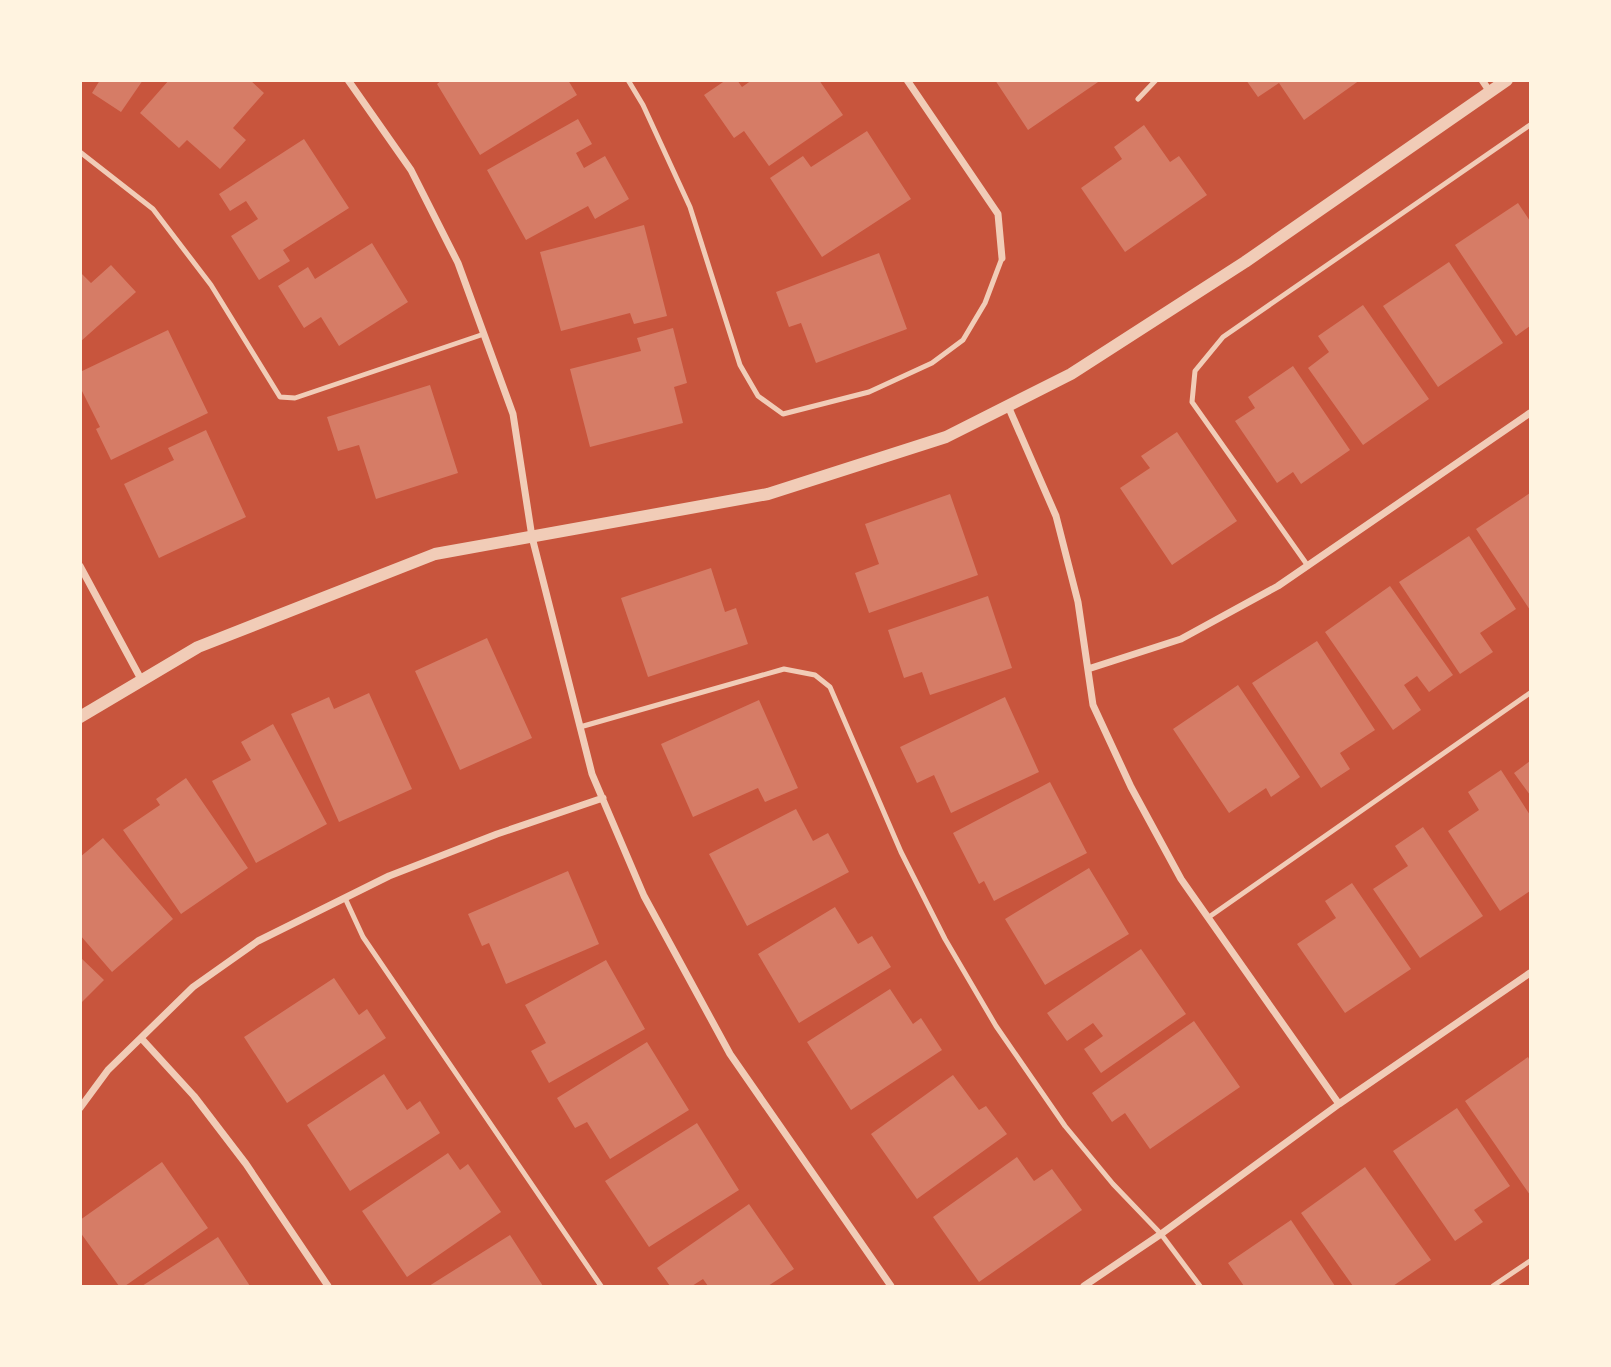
<svg xmlns="http://www.w3.org/2000/svg" width="1611" height="1367" viewBox="0 0 1611 1367" font-family="'Golos Text',sans-serif">
<style>
.building{fill:#d67c66}
.lines{fill:none;stroke-linecap:round;stroke-linejoin:round}
.service{stroke:#f1ccb7;stroke-width:5}
.minor{stroke:#f1ccb7;stroke-width:7}
.tertiary{stroke:#f1ccb7;stroke-width:12}
</style>
<rect width="100%" height="100%" fill="#c8553d"/>
<path class="building" d="M100,80H143L121,112L92,93Z
M169,80H250L264,93L233,128L246,140L220,169L187,140L179,148L140,113Z
M442,80H568L577,95L480,155L437,84Z
M726,80H737L742,87L752,80H819L843,115L769,166L744,131L734,138L704,95Z
M995,80H1101L1028,130Z
M1246,80H1360L1304,120L1279,83L1258,97Z
M578,119L592,144L576,153L584,168L605,156L629,199L595,219L588,206L526,240L487,170Z
M1144,125L1170,162L1179,156L1207,195L1125,252L1081,188L1122,159L1114,147Z
M867,131L911,199L822,257L770,178L803,156L811,167Z
M304,139L349,208L283,250L290,261L259,280L231,236L258,219L246,201L230,211L219,194Z
M1518,203L1530,221V326L1516,336L1455,245Z
M644,225L667,316L634,324L630,313L561,331L540,252Z
M372,243L408,302L339,346L321,317L304,328L278,286L308,267L315,279Z
M879,253L907,329L816,363L801,323L789,327L776,292Z
M1449,262L1503,343L1438,387L1383,306Z
M111,265L136,292L80,342V272L91,283Z
M1363,305L1429,399L1363,445L1308,368L1329,352L1318,336Z
M673,328L687,383L674,387L683,423L590,447L570,369L641,351L637,338Z
M168,330L208,413L111,460L96,429L100,427L80,387V372Z
M1293,366L1350,450L1301,484L1293,472L1277,483L1235,421L1255,408L1248,397Z
M430,385L458,473L376,499L359,445L338,451L327,417Z
M206,430L246,517L159,558L124,484L174,460L168,448Z
M1177,432L1237,521L1172,565L1120,488L1150,468L1141,456Z
M1530,493V610L1476,529Z
M950,494L978,575L869,613L855,573L879,564L865,524Z
M1469,536L1516,609L1480,633L1493,652L1460,674L1399,582Z
M711,568L725,612L736,608L748,644L648,677L621,598Z
M1390,586L1453,675L1429,692L1417,676L1404,685L1421,710L1393,730L1325,632Z
M988,596L1012,668L930,695L922,672L904,678L888,630Z
M487,638L532,738L460,770L415,671Z
M1317,641L1375,730L1340,753L1350,769L1321,788L1252,683Z
M1238,685L1300,777L1271,797L1266,788L1229,813L1173,729Z
M369,693L412,789L339,822L291,714L329,697L334,709Z
M1005,697L1039,772L951,813L934,775L917,783L900,747Z
M759,700L798,788L765,802L758,788L693,817L661,744Z
M273,724L327,824L256,863L212,781L251,760L241,742Z
M1530,761V795L1514,773Z
M1501,770L1530,815V891L1500,911L1448,831L1479,810L1468,792Z
M186,778L248,868L181,914L123,830L160,805L156,799Z
M1050,782L1087,853L994,901L984,881L979,884L953,833Z
M796,809L813,841L828,833L849,872L747,926L709,854Z
M1423,827L1483,916L1420,958L1373,889L1408,866L1395,846Z
M103,838L173,919L112,972L80,935V857Z
M1089,868L1129,934L1045,985L1005,919Z
M568,871L599,944L506,984L489,943L482,946L468,914Z
M1352,883L1411,969L1345,1013L1297,944L1336,918L1325,901Z
M835,907L858,944L872,936L891,967L799,1023L758,954Z
M1141,949L1186,1014L1101,1073L1084,1049L1103,1036L1093,1023L1067,1041L1047,1013Z
M80,957L104,980L80,1004Z
M606,960L645,1029L549,1083L531,1051L546,1043L525,1005Z
M334,978L359,1015L367,1009L386,1038L287,1103L244,1037Z
M890,989L913,1024L921,1018L942,1050L851,1110L807,1042Z
M1194,1021L1240,1087L1150,1149L1125,1113L1112,1122L1092,1093Z
M647,1042L689,1110L610,1159L587,1122L575,1128L557,1098Z
M1528,1057L1530,1061V1195L1465,1101Z
M384,1074L407,1110L420,1101L440,1133L350,1191L307,1125Z
M953,1075L979,1110L986,1106L1007,1134L917,1199L871,1134Z
M1457,1108L1510,1186L1474,1210L1483,1222L1455,1241L1393,1151Z
M697,1123L739,1190L649,1247L605,1181Z
M448,1153L460,1170L468,1164L501,1212L407,1277L362,1211Z
M1017,1157L1034,1181L1052,1169L1082,1210L979,1282L933,1217Z
M162,1162L208,1228L125,1286H119L80,1232V1220Z
M1365,1167L1431,1260L1393,1286H1353L1301,1213Z
M749,1204L794,1269L768,1286H708L703,1279L692,1286H670L657,1268Z
M1291,1220L1335,1286H1244L1228,1263Z
M510,1235L543,1286H429Z
M218,1237L250,1286H142Z"/>
<g class="lines">
<path class="service" d="M628,80L643,105L690,207L740,365L758,396L783,414L869,392L932,363L963,340L985,303L1002,258
M1138,99L1156,80
M80,152L153,209L211,285L280,397L295,398L484,334
M1308,566L1192,402L1195,371L1223,337L1530,125
M580,727L784,669L815,675L830,687L901,852L945,939L996,1026L1065,1126L1113,1184L1161,1234L1200,1286
M345,898L363,937L601,1286
M1209,917L1530,693
M1493,1286L1530,1261"/>
<path class="minor" d="M348,80L411,170L458,263L513,414L532,537L592,774L644,896L730,1054L891,1286
M907,80L998,214L1002,258
M1482,80L1490,92
M1008,406L1056,516L1078,602L1093,705L1131,787L1181,879L1339,1104
M80,566L142,681
M1088,669L1181,639L1278,586L1530,413
M141,1038L194,1096L246,1164L328,1286
M80,1108L108,1070L193,987L258,941L389,876L497,834L603,798
M1084,1286L1161,1234L1339,1104L1530,973"/>
<path class="tertiary" d="M80,717L198,647L435,554L768,494L946,437L1071,374L1245,262L1507,80"/>
</g>
<rect width="1611" height="1367" fill="none" stroke="#fff3e0" stroke-width="164"/>
</svg>
